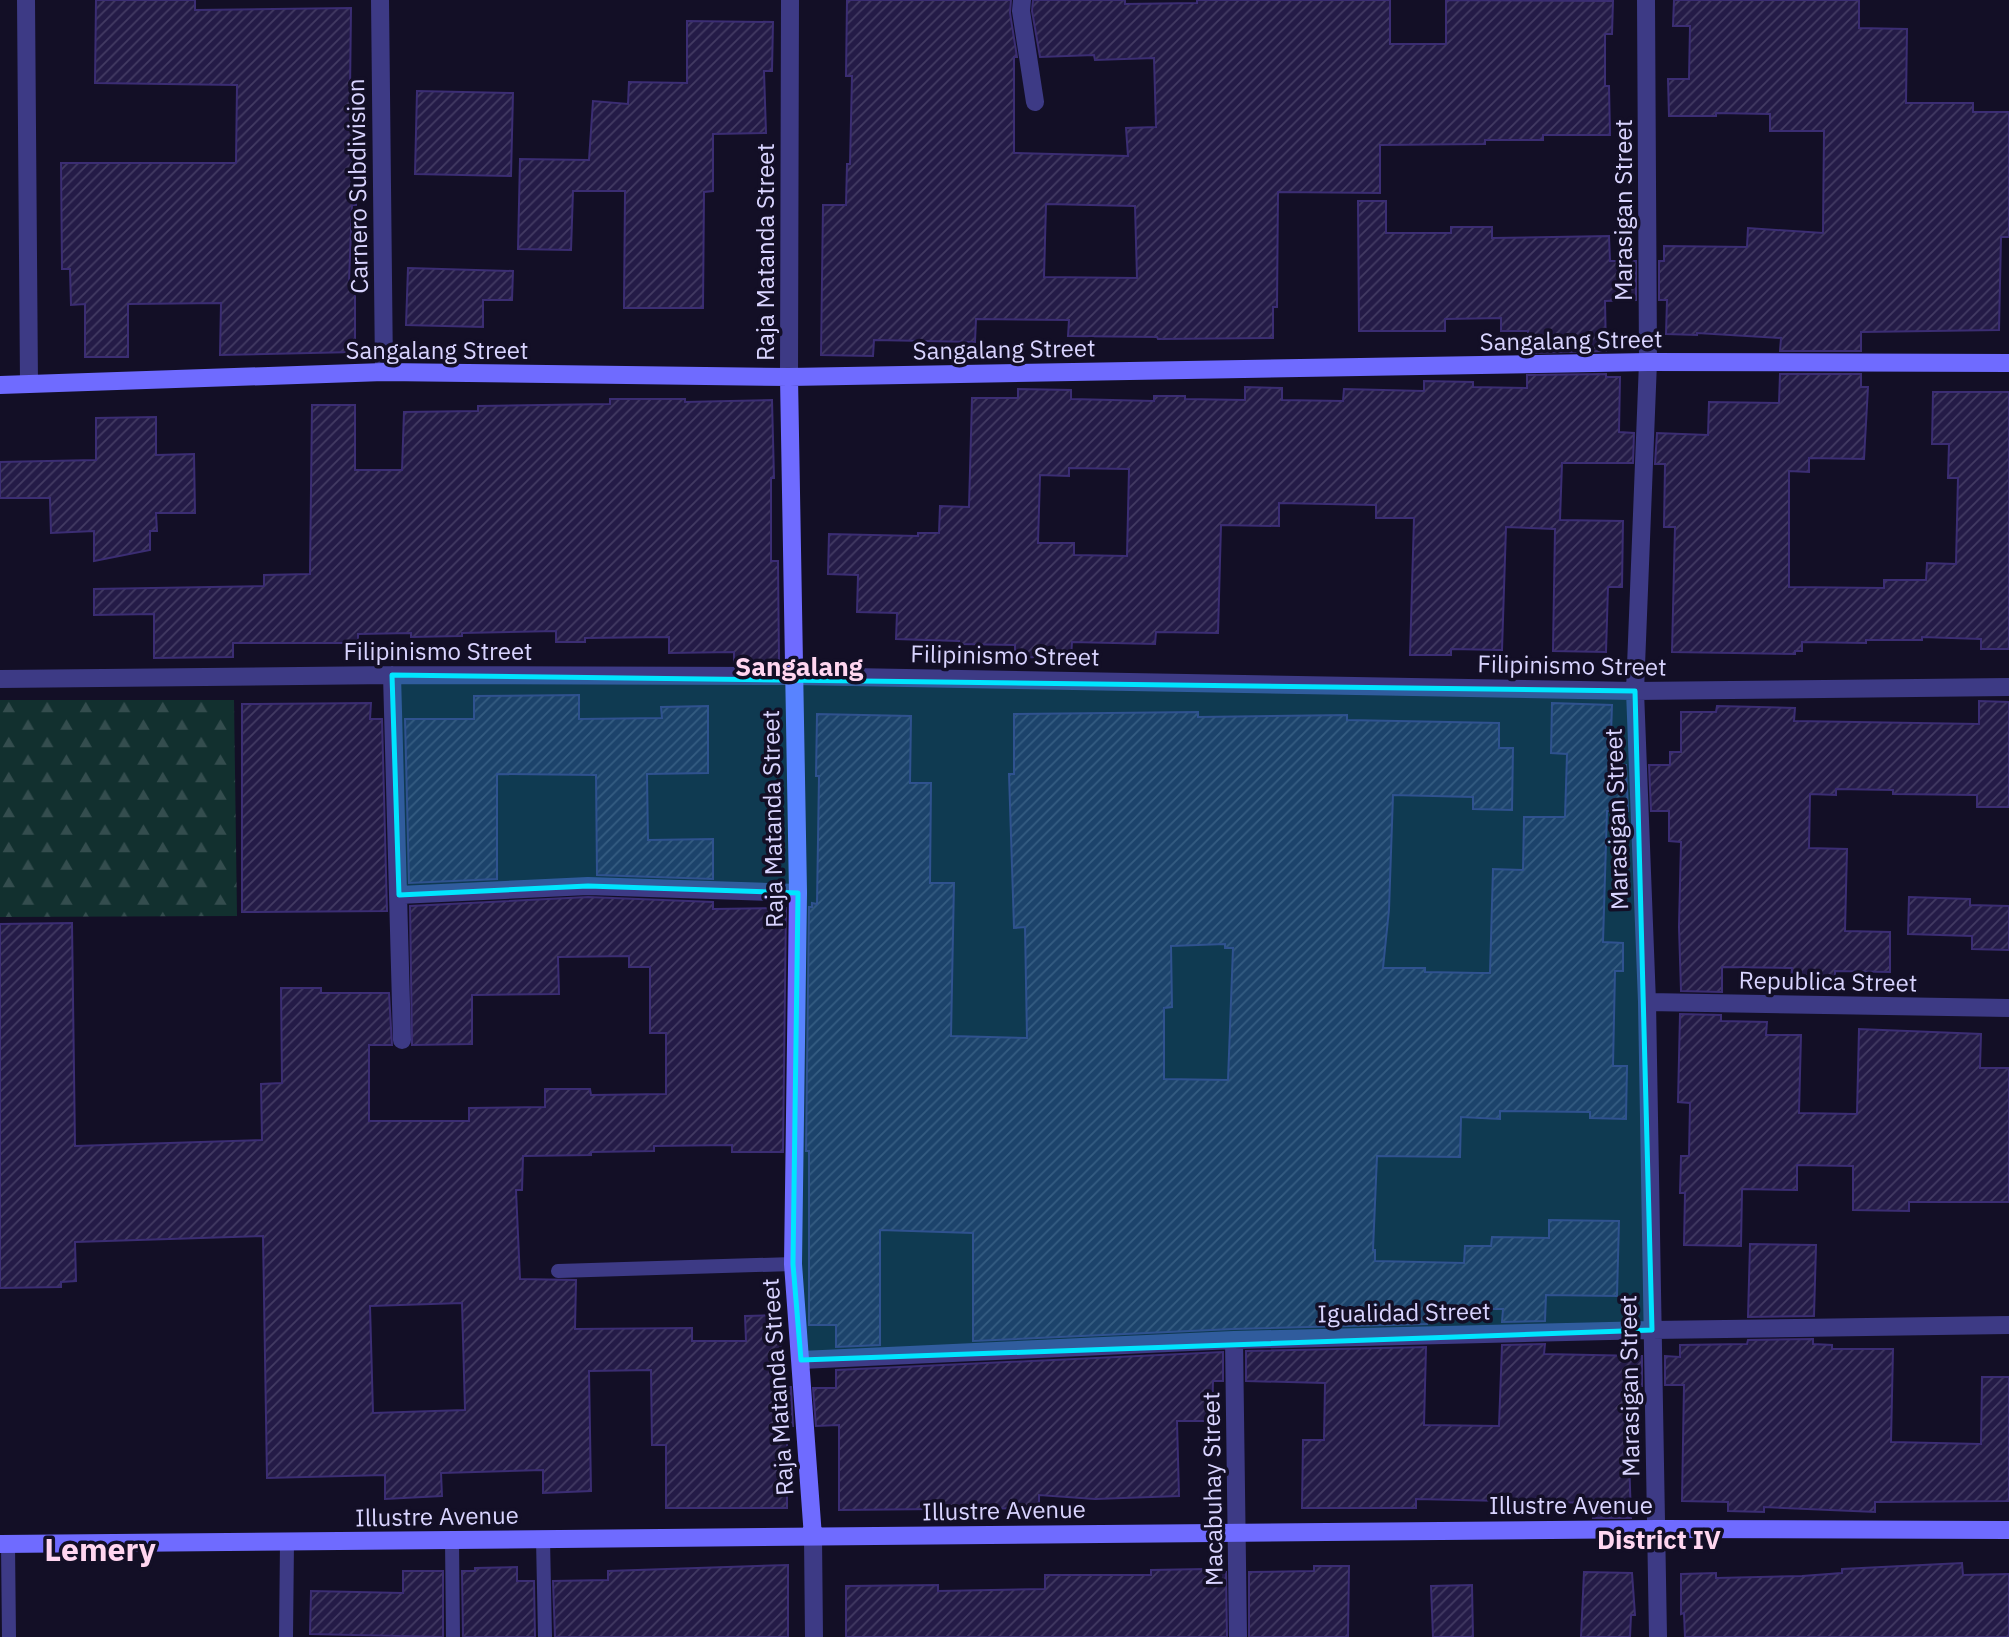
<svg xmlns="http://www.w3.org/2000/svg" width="2009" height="1637" viewBox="0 0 2009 1637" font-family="'IBM Plex Sans',sans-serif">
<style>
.forest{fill:url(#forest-firs)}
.building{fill:url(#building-hatch);stroke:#3b2d73;stroke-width:2;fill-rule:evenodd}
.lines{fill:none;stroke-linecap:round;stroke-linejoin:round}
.lane{stroke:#3d3a85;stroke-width:14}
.street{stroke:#3d3a85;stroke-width:18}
.secondary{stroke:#6f6bff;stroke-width:18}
.marked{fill:#00e5ff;fill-opacity:0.2;stroke:#00e5ff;stroke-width:5;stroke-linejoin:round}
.labels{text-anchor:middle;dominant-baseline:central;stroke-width:7;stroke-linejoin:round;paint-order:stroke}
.street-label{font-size:24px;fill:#d9d4ff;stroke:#130f26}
.neighbourhood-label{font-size:26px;font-weight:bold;fill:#ffd6f0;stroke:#130f26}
.district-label{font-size:32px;font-weight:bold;fill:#ffd6f0;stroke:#130f26}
</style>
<defs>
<pattern id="forest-firs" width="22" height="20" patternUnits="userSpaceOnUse" patternTransform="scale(1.75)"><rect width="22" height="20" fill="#12302f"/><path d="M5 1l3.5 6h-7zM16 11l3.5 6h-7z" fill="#344d4e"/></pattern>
<pattern id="building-hatch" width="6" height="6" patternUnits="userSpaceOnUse" patternTransform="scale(1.75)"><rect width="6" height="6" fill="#241b47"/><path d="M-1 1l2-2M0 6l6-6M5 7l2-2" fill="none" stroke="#433b63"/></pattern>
</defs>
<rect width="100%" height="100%" fill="#130f26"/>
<path class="forest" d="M0,700H234L237,916L0,917Z"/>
<path class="building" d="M96,0H195V10L351,8L350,92H358V160L356,205H352L349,282H355V352L220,355L221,303L128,304V357H85V304L71,305L70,269H62L61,163H236L237,85L95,83Z
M847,0H1011L1010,13L1017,57H1014V153L1128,156L1126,128L1156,127L1154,58L1095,60L1094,55L1040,57L1032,11L1033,0H1125V4L1197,3V0H1390V44H1446V0L1613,1L1612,34H1605V86H1609L1610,135H1543V140H1485V144L1380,145V193L1278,192L1277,307H1273V338L1158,339L1157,337L1068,336L1069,320L976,319L975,342L874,340L873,356L821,355L823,205H846L847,164H850L852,76H846ZM1046,204L1135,206L1137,278L1044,277Z
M1674,0H1859V28L1907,29L1906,103H1973V112H2009V237H2001L1999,330L1861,332V351H1780L1781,338L1697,333V335L1666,334L1667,300H1659V261H1664V246L1747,247L1748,228L1823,233L1824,131H1770V114L1716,113V116H1669L1668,79H1689L1690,26H1673Z
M687,21L773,22L772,71H764L766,133L713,134V191L704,192L703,308H624L625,191H573L571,250L518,249L520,159L589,160L593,101L628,104L629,82L687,83Z
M417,91L513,93L511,176L415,174Z
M1358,201H1386V233H1451V227H1492V238L1609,236L1610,261H1636V300L1605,301L1606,351L1528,353V331H1501V318L1445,319V331H1359Z
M408,268L513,271L512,300H483V327L406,325Z
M1606,374V377H1620L1619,432L1634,433L1633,463H1562L1560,520L1623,521L1622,587H1608L1606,652L1553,651L1555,529L1506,527L1502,650L1451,649V655H1410L1414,518H1376V505L1279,503V526L1221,525L1218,633L1156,632L1155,644L1072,642L1071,658L1015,657V645L959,644V641L896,639L897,613L857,612L858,575L828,574L829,534L918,536V533H939L940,506L969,507L972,398H1018V389L1071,390V399L1154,401V396H1185V399L1245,400V387L1282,388V400L1343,401L1344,389L1424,391V381L1473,382V387L1527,388V375ZM1069,468L1129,469L1127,556L1074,555V543H1038L1040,475L1069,476Z
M1780,374H1861V387H1868L1864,459L1809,458V472L1789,471V587L1884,588V580H1926L1927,563L1956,564L1958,478H1948L1949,444H1932L1933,392H2009V649H1981V639L1922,637V640H1866V643L1802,642V651H1795V654L1672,652L1675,527H1664L1665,464H1655L1657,433L1708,435L1709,402L1779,403Z
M610,399H685V402L772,400L774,478H771V561H778L779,661L734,662V652L669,653V637L585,638V642H556V631L462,633V636L411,637V633L358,634V643H233V657L154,658V614L94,615V589L264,586V575L310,574L312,405H355V470H402L404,412L478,411V406L610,404Z
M156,417V455L194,454L195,513H156L157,531H150V550L94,561V531L51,533L50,498H0V462L96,460V418Z
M579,695V719L662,718L661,707L708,706V773L647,774L648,840L713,839V879L597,875L596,775L497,774V879L409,883L405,719H474V696Z
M1979,701L2009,702V807H1977V795L1893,794V790L1836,789V795L1810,794L1809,848L1847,849L1845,931L1890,932V972L1835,971V982H1791L1792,968L1722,967V992L1681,991L1679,927L1681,842L1669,841V811H1651L1649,765H1670V752H1681V712H1716L1717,706L1795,708L1794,721L1979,724Z
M371,703L370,719H382L387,911L242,912V704Z
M1552,703L1612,705L1610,764L1626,765L1628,811H1607L1603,942L1623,943V971H1615L1613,1066H1627L1626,1119L1590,1118V1112L1500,1111V1119L1461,1117L1460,1157L1377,1156L1373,1250H1375V1261L1464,1263L1465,1246H1491L1492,1237L1549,1238V1220L1619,1221L1617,1296L1546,1295L1545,1321L1502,1322L1503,1309H1427V1324L1233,1329L973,1341V1233L880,1230V1345L836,1347V1325H809V1151H806L809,907H812V903L817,904L819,776H816L817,714L911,716L910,783H931L930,883H954L951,1036L1027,1038L1025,927L1014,928L1009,774H1014V714L1198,712V717L1347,715V720L1499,723V748H1513L1512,810L1473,809V797L1393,795L1389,910L1383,968H1425V972L1480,973H1490L1493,869L1523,870L1524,817H1565L1567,754L1551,753ZM1225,944V948H1233L1228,1080L1164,1079V1008L1172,1007L1171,946Z
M588,897L713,902V909L786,908L783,1152H732V1145L654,1146V1151L591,1152V1155L523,1156L522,1190H516L520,1279L576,1280L575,1329L692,1328V1341H746L745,1316L781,1315V1387H791L793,1426H787V1508H666V1445H652L651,1370L589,1371L591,1491L543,1493V1470L441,1473L442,1496L385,1499V1475L267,1478L263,1236L75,1242L76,1281L61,1282V1287L0,1288V924L72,923L75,1146L262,1140L261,1084L282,1083L281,988H321V993H389L392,1045H369V1121H469V1108L545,1107V1089H590L591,1095L666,1094V1033H650V967H629V956L558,957L559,994L472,995V1044L412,1045L410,906ZM462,1303L465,1410L373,1413L370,1306Z
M1909,897L1970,899V905L2009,906V950L1972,949V936L1908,934Z
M1680,1014L1721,1015V1021L1767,1022L1766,1035H1801L1799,1113L1857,1114L1859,1029L1981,1034L1980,1068H2009V1202H1909V1211L1853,1210V1166L1797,1165V1190L1742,1189L1741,1246L1684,1245L1685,1193H1680L1681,1156H1689L1690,1103L1678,1102Z
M1750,1244L1816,1245L1814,1316L1748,1317Z
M1813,1339V1344L1832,1345V1349H1893L1891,1442L1981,1444L1982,1377H2009V1501L1875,1502V1512L1764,1507V1512L1728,1511V1502L1682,1501L1684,1385H1665V1356L1680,1357V1345L1747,1344L1748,1340Z
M1545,1344L1544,1354L1642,1356V1386H1631L1630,1426H1628L1631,1518H1593L1595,1503L1416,1499V1508H1302L1303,1440H1324L1325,1383L1246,1381V1351L1426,1347L1424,1425L1499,1426L1502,1345Z
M1223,1352V1381H1213L1212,1421H1177L1179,1496L1095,1499L1039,1495V1508L839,1510V1425L816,1426L813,1388H836V1370Z
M1962,1563L1963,1575L2009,1574V1637H1685L1684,1613L1681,1614V1574L1716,1573V1578L1802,1576L1842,1573V1569Z
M788,1565V1637H555L553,1581L608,1580V1571Z
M1314,1566H1349L1348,1637H1249V1572L1314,1571Z
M517,1567V1581H534L535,1637H463L462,1571H475V1568Z
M1205,1569V1572H1226L1227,1637H846V1586L938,1585V1591L1045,1589V1575H1151V1570Z
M403,1571H443V1637L310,1634L311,1591L403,1593Z
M1584,1572L1632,1573L1635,1615H1631L1630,1637H1581Z
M1472,1585L1473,1637H1433L1431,1586Z"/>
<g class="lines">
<path class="lane" d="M558,1271L793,1264
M543,1539L545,1637
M452,1540L453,1637
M8,1544L9,1637
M286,1637L287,1542"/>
<path class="street" d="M26,0L29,384
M380,0L384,372
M1022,0L1021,11L1035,102
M1646,0L1648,362L1635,691L1647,1002L1658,1637
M789,377L790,0
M392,675L402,1040
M0,679L392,675L795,676L1635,691L2009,687
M399,895L588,886L798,893
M1647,1002L2009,1008
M1234,1340L1238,1637
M801,1360L1234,1340L1652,1330L2009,1325
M813,1537L814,1637"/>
<path class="secondary" d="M789,377L798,893L793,1264L813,1537
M0,385L384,372L789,377L1648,362L2009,363
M0,1544L1657,1529L2009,1530"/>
</g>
<path class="marked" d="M392,675L1635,691L1652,1330L801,1360L793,1264L798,893L588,886L399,895Z"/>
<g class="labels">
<g class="street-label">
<text transform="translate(357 186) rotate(-91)">Carnero Subdivision</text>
<text transform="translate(1623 210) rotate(-90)">Marasigan Street</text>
<text transform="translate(765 252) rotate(-90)">Raja Matanda Street</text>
<text transform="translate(1571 340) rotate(-1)">Sangalang Street</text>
<text transform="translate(1004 349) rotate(-1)">Sangalang Street</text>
<text x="437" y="350">Sangalang Street</text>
<text x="438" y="651">Filipinismo Street</text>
<text transform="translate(1005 655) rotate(1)">Filipinismo Street</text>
<text transform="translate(1572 665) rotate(1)">Filipinismo Street</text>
<text transform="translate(772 819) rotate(-91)">Raja Matanda Street</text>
<text transform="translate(1616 819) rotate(-92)">Marasigan Street</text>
<text transform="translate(1828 981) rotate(1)">Republica Street</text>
<text transform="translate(1404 1312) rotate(-1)">Igualidad Street</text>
<text transform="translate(1629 1386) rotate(-91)">Marasigan Street</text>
<text transform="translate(777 1387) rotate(-94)">Raja Matanda Street</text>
<text transform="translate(1212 1489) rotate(-91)">Macabuhay Street</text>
<text x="1571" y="1505">Illustre Avenue</text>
<text transform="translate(1004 1510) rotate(-1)">Illustre Avenue</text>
<text transform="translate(437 1516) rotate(-1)">Illustre Avenue</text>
</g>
<g class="neighbourhood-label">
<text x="799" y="666">Sangalang</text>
<text x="1659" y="1539">District IV</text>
</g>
<g class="district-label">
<text x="100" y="1549">Lemery</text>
</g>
</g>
</svg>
